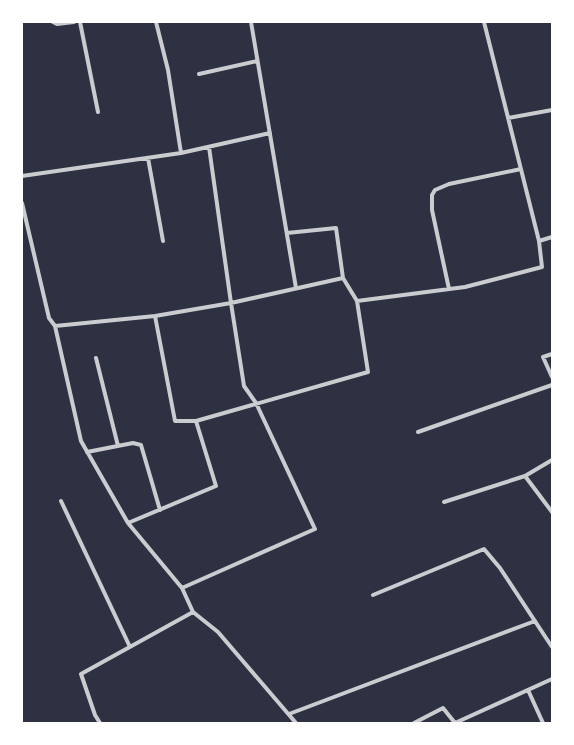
<svg xmlns="http://www.w3.org/2000/svg" width="574" height="745" viewBox="0 0 574 745" font-family="Overpass,sans-serif">
<style>
.lines{fill:none;stroke-linecap:round;stroke-linejoin:round}
.minor{stroke:#caccd0;stroke-width:4}
</style>
<rect width="100%" height="100%" fill="#2d3142"/>
<g class="lines">
<path class="minor" d="M53,22L57,24L74,22
M80,22L98,112
M156,22L168,70L181,153
M251,22L296,288
M484,22L539,241
M199,74L257,61
M508,118L552,110
M148,158L163,241
M22,176L181,153L270,133
M22,203L49,318L55,326L81,441L128,523L182,588L193,612L218,632L296,723
M449,289L432,210V195L435,190L449,184L521,169
M357,301L465,287L542,267L539,241L552,237
M155,316L175,421H196L368,372L357,301L343,278L336,228L287,233
M55,326L155,316L231,303L343,278
M552,354L543,357L552,377
M96,358L118,446
M418,432L552,385
M87,452L133,443L141,445L160,510
M525,476L552,512
M61,501L130,647
M444,502L525,476L552,460
M128,523L216,486L196,421
M182,588L315,529L256,403L244,386L231,303L209,147
M373,595L484,549L500,568L552,647
M528,690L543,723
M289,714L535,621
M100,723L95,715L81,674L193,612
M414,723L443,708L455,723L552,679"/>
</g>
<rect width="574" height="745" fill="none" stroke="#ffffff" stroke-width="46"/>
</svg>
